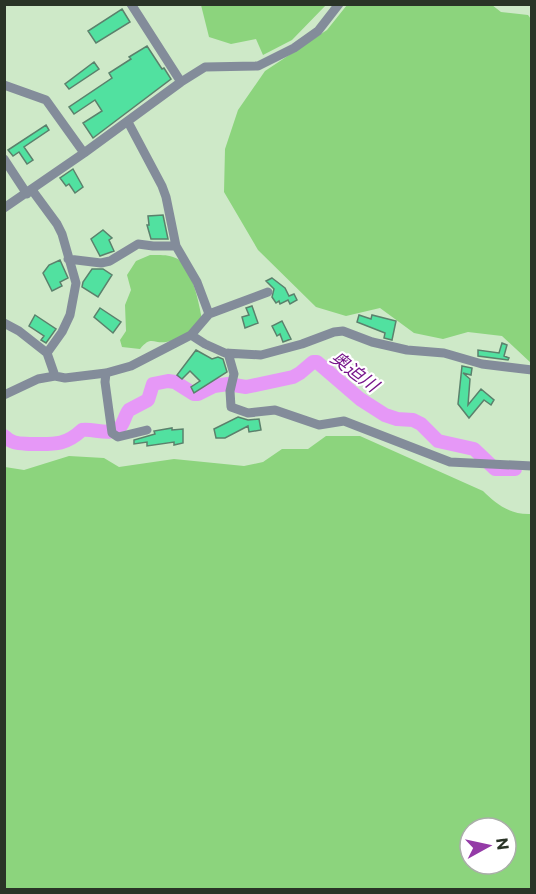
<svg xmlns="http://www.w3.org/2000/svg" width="536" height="894" viewBox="0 0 536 894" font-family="Commissioner,'Noto Sans JP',sans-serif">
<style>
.green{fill:#8cd47d;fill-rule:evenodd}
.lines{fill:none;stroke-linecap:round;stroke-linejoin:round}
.river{stroke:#e698f7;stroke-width:14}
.building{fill:#51e1a0;stroke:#5b816c;stroke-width:1.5}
.minor{stroke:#838c9a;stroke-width:9}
.labels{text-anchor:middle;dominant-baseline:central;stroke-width:4.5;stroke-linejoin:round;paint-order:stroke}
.water-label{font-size:18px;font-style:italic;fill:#76158a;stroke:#fff}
</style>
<rect width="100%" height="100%" fill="#cee9c8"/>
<path class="green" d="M201,5V4L326,5L292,40L263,55L256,39L231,44L209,37Z
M347,5H492L501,12L528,15L531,19V363L502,336L468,332L443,339L414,333L380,308L346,316L316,307L258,250L224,192L225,149L238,110L265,71L327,30Z
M150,255C159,255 169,254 178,259C192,268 199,303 202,319C195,330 179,340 166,342C154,344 151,335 140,349L122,347L120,340L126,331L125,305L131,290L127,275L136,261Z
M326,436H360L483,491C497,505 511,515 531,514V889H5V467L24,470L69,456L104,458L119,467L174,459L244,466L263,462L282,449H308ZM470,828H506V864H470Z"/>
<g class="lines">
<path class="river" d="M4,436C13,445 21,443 32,444C53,444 65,446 82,430C94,428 110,437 120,427C124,423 125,415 129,410L148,400L153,384L168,381L175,382L194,394H198L214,386L228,384L246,387L293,377L300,373L313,362H317L360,399L385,415L397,419L413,420L421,424L438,441L474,449L495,469H515"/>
</g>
<path class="building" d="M122,9L130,22L96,43L88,31Z
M147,46L162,69L164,68L171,79L93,138L83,123L102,111L95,100L74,114L69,107L112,78L109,73L131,59L129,57Z
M94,62L99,69L69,89L65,84Z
M46,125L49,130L24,147L33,160L27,164L19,152L13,156L8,150Z
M73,169L83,187L75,193L69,184L66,186L60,178Z
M163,215L168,239H151L147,225H149L148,216Z
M103,230L112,238L109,240L114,251L100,256L91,239Z
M60,260L68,278L60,282L62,286L52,291L43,273L49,265Z
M92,269H103L112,275L98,297L82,287L83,282Z
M272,278L285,288L289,296L294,294L297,300L290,304L288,300L280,304L279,301L276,303L272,297L274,289L266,281Z
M252,306L258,323L245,328L242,317L249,315L246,308Z
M100,308L121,322L113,333L94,317Z
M35,315L56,329L46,343L41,340L44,336L29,326Z
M359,315L371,319L372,315L396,321L392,340L384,338L385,333L357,322Z
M282,321L291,339L283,342L280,334L277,336L272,326Z
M502,343L507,345L504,356L509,358L508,360L478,356V350L499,353Z
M196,350L212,359L218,357L223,359L227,372L194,393L191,387L200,381L190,371L182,379L177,375Z
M462,366L472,368L471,375L463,373L470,379L468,405L481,389L494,400L491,405L484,400L469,418L458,404Z
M238,417L248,420L259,419L261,430L249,432L248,426L225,438H216L214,429Z
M172,428V430L183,429V443L174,445V442L147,446V442L134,444V440L155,434L154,431Z"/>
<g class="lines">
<path class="minor" d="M131,4L181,82
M4,85L46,100L84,153
M4,159L27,194
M32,190L57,224L62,234L76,283L70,315L62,332L47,353
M4,208L84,153L181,82L205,67L258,66L294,48L318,31L339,4
M68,259L101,263L110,261L138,244L153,246H176
M209,314L268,292
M4,323L19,331L47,353L55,376
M191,335L205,344L225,353L261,355L302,344L334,332L343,331L372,342L407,350L444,353L482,364L532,370
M228,353L234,374L230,391L231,407L248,413L275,410L319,425L344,421L450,462L532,466
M106,373L105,382L112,433L118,437L147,430
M4,395L38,379L55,376L65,378L106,373L131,366L191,335L209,314L197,282L176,246L166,197L162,186L128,122"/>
</g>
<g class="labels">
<g class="water-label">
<text transform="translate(355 371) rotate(37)">奥迫川</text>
</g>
</g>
<rect width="536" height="894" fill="none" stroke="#2a3427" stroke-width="12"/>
<g transform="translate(488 846) rotate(82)"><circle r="28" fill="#ffffff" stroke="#aaaea9" stroke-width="1.5"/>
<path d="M0-4.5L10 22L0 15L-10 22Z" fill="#943ba7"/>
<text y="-9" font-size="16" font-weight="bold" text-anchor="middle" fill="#2a3427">N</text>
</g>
</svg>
